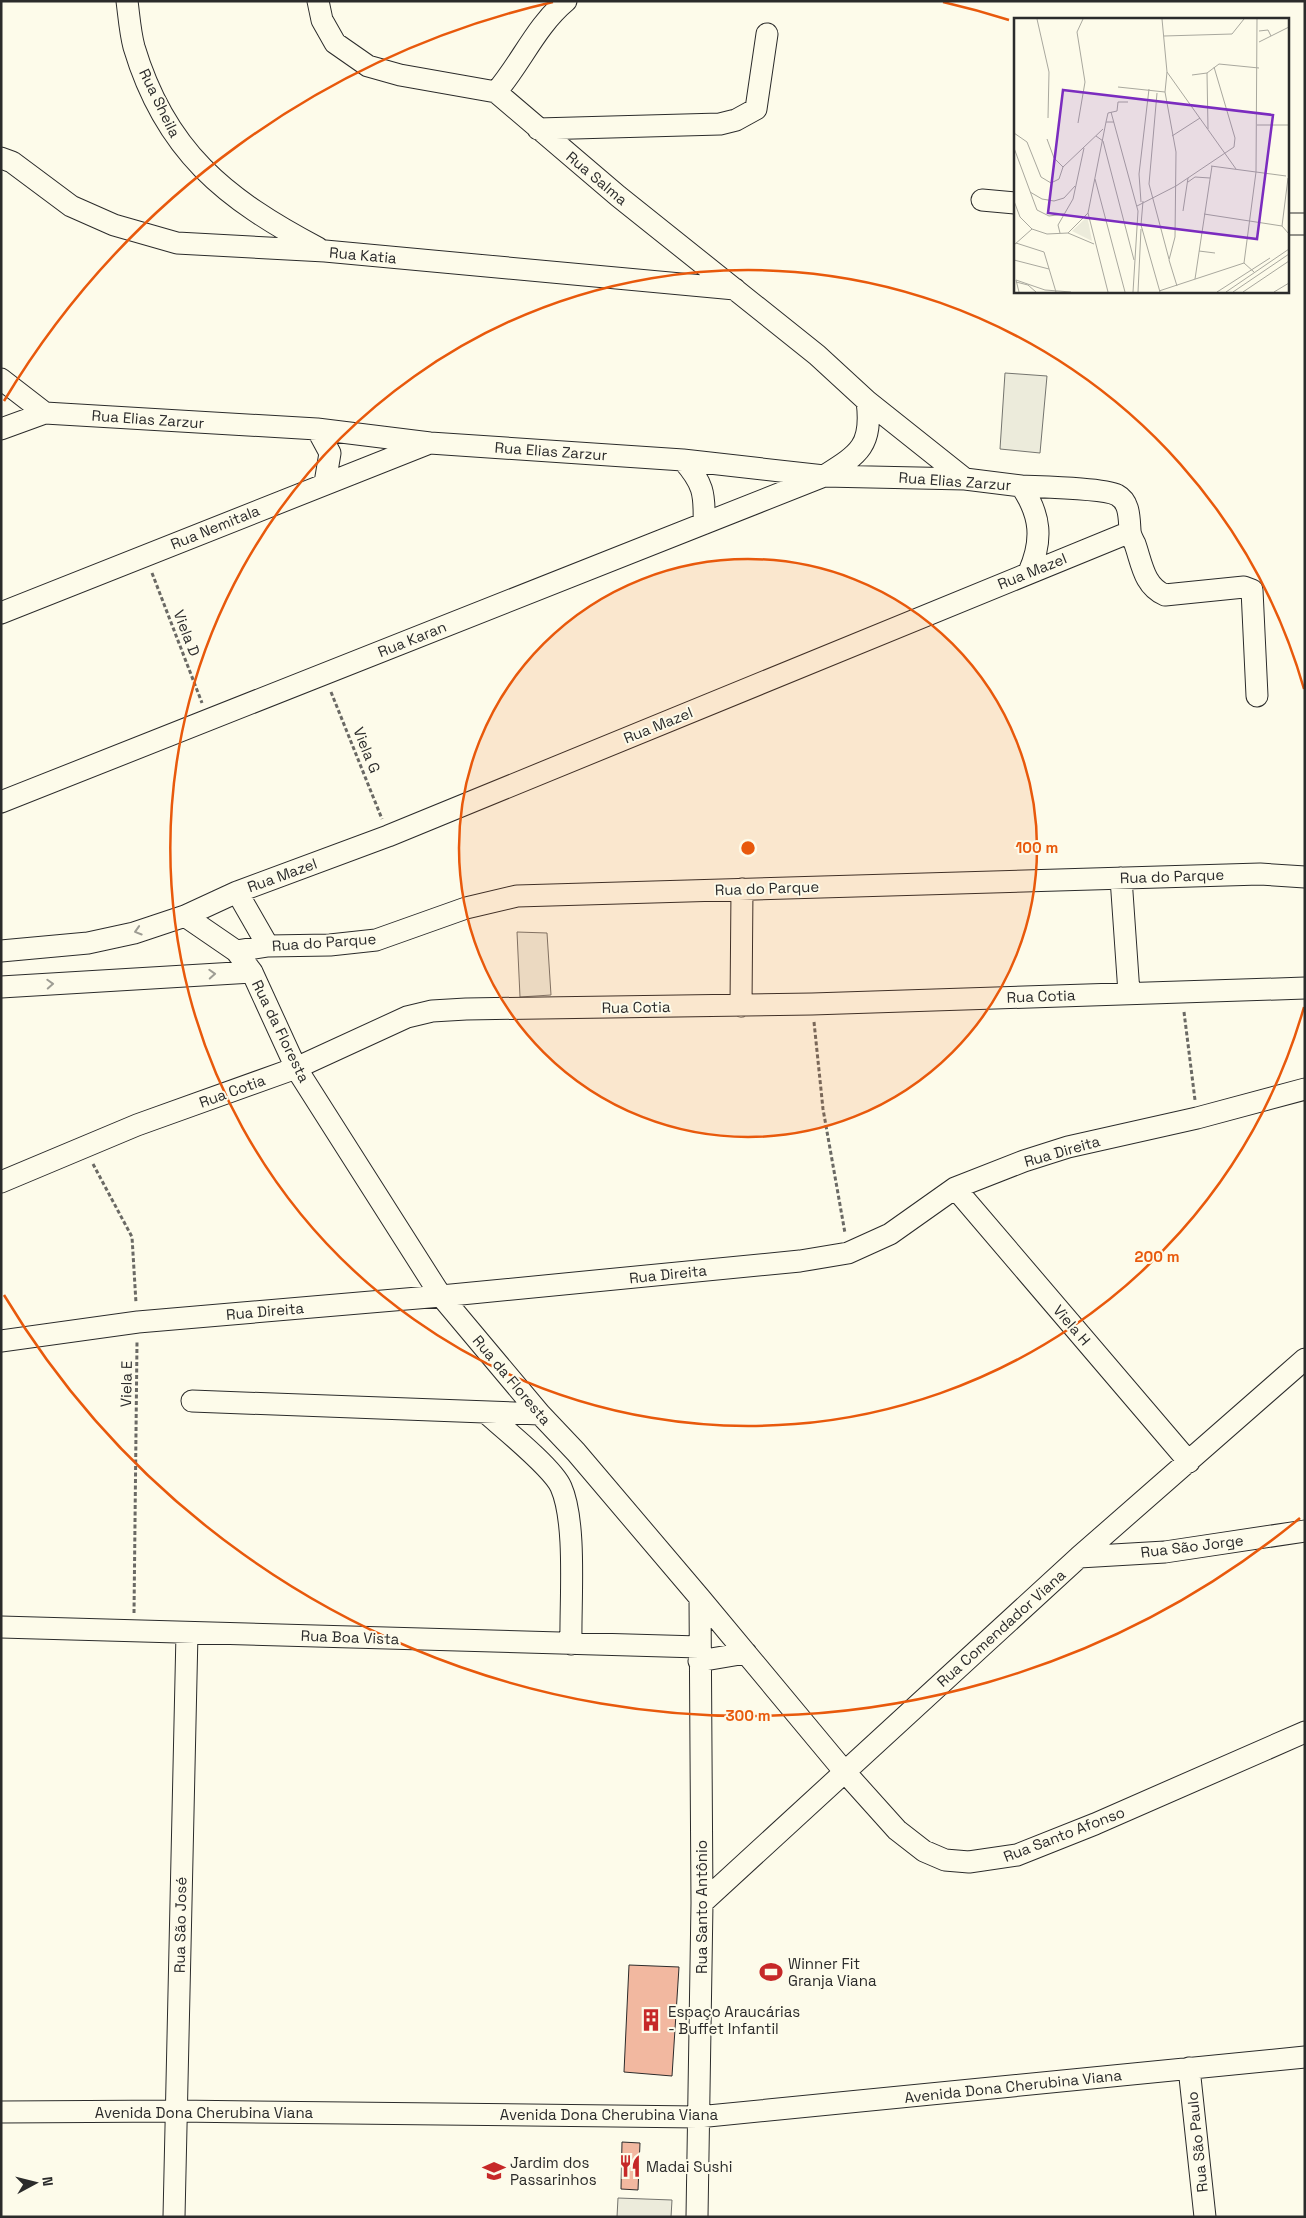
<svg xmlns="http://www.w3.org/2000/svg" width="1306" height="2218" viewBox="0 0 1306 2218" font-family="'Space Grotesk',sans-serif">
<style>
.park{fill:#ecebdb;stroke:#74746e}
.building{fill:#f2b8a0;stroke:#2b2b2b}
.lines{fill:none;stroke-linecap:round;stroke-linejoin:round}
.minor-casing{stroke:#2b2b2b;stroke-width:23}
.path{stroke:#6a6964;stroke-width:3;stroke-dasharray:4 2.5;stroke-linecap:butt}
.minor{stroke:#fdfbea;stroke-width:21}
.oneway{stroke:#9e9d94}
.ring{fill:none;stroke:#e8590c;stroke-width:2.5}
.labels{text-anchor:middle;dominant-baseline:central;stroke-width:4;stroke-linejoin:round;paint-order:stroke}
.street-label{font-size:15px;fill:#2b2b2b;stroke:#fdfbea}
.poi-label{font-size:15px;fill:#2b2b2b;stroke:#fdfbea;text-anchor:start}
.inset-road{fill:none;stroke:#a9a89e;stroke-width:1}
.view{fill:#7b2cbf;fill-opacity:0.15;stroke:#7b2cbf;stroke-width:2.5}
.inset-edge{fill:none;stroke:#2b2b2b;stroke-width:2.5}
.centre{fill:#e8590c;stroke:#fdfbea;stroke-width:2.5}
.ring-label{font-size:15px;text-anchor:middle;font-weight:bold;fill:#e8590c;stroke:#fdfbea;stroke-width:4;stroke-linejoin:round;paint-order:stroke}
</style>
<rect width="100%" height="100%" fill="#fdfbea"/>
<path class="park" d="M1005,373L1047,376L1040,453L1000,449Z
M517,932L547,933L551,995L520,997Z
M618,2198L672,2200L671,2217H617Z"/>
<path class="building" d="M629,1965L679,1967L672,2076L624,2072Z
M622,2142L640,2143L638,2190L621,2189Z"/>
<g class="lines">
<defs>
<path id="minor" d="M127,1C129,16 130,32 134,47C165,151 225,199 318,248
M318,1L322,20L335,43L368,66L400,75L496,92L618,196L817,355L867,401L965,479
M496,92C521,63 536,26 566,1
M538,129L720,124L736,120L756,109L767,34
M1,158L12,162L71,206L114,225L177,243L325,251L735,289
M982,200L1015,203
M1287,224H1305
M1,379L45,413L317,429L430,443L683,460L824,476L965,479L1021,486C1041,515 1043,540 1029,572
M1,429L45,413
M317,429L330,453L325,483
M683,460C703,483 705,493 704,523
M1021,486C1040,487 1103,488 1117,495C1130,502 1129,518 1130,530C1130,535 1133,540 1135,544C1142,564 1144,586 1165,595L1244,587L1252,590L1257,696
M1,613L427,444
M1,802L824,476C859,454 873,446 867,401
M1121,878L1129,993
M237,892L268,946
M185,916L236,951L252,972L296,1068L441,1296L540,1414L576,1452L700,1598L844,1771L897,1830L924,1851L945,1860L969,1862L1017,1855L1095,1824L1305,1732
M1,951L88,943L134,933L185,916L237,892L388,836L1130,532
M236,951L268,946L330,945L376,940L466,908L517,896L1260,874L1305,877
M1,987L252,972
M741,1006L742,889
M1,1182L137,1125L296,1068L407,1017L432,1011L466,1009L812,1004L1305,988
M955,1188L1189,1462
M1,1341L138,1322L441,1296L800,1261L848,1253L890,1234L955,1188L1024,1161L1068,1147L1197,1118L1305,1089
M192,1401L540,1414
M485,1412C503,1428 553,1468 561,1487C577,1523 570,1603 571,1644
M1079,1557L1165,1552L1305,1531
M1,1627L699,1647
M699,1661L746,1653
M702,1903L1079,1557L1305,1359
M1189,2068L1205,2217
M1,2112L176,2111L698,2117L1305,2057
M174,2217L187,1633
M697,2217L702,1903L700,1598"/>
</defs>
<use href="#minor" class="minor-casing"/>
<path class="path" d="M152,573L202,703
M331,692L382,819
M1184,1012L1195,1100
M814,1022L823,1109L845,1233
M93,1164L132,1237L136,1303
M134,1613L137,1342"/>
<use href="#minor" class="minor"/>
</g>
<defs><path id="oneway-chevron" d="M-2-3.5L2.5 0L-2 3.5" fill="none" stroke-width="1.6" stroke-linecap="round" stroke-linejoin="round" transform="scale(1.25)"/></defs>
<g class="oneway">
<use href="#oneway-chevron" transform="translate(138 931) rotate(163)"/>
<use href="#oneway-chevron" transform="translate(212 974) rotate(-3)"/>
<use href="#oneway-chevron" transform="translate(50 984) rotate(-3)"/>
</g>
<circle cx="748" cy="848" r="289" fill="#e8590c" fill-opacity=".12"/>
<g class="ring">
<circle cx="748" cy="848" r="289"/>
<path d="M1304 1007A578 578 0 1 1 1304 689"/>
<path d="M1300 1518A868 868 0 0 1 4 1295M4 401A868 868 0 0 1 553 2M943 2A868 868 0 0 1 1009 20"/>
</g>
<defs>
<symbol id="stadium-bare" viewBox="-9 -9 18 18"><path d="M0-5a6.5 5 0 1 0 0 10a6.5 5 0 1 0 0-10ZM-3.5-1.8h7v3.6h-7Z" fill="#c62828" stroke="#fdfbea" stroke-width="2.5" paint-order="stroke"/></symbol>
<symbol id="building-bare" viewBox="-9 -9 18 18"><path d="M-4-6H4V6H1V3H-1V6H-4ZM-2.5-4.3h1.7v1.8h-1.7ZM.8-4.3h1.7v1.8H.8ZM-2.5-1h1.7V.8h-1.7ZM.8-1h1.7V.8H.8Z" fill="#c62828" stroke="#fdfbea" stroke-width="2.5" paint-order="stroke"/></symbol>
<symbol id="restaurant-bare" viewBox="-9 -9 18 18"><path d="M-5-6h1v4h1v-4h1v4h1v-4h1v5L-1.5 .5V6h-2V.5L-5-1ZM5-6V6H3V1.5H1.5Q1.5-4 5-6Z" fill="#c62828" stroke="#fdfbea" stroke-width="2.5" paint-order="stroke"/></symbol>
<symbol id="school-bare" viewBox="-9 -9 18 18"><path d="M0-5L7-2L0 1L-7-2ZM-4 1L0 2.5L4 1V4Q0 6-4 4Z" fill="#c62828" stroke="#fdfbea" stroke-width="2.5" paint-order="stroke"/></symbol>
</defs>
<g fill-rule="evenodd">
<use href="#stadium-bare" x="755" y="1956" width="32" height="32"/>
<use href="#building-bare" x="635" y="2004" width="32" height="32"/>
<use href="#restaurant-bare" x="614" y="2150" width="32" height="32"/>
<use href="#school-bare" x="478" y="2155" width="32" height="32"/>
</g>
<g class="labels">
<g class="street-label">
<text transform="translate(160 103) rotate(64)">Rua Sheila</text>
<text transform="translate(597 178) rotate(40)">Rua Salma</text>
<text transform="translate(363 255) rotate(5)">Rua Katia</text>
<text transform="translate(148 419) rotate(4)">Rua Elias Zarzur</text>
<text transform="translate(551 451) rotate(4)">Rua Elias Zarzur</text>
<text transform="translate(955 481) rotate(4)">Rua Elias Zarzur</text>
<text transform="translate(215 527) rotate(-22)">Rua Nemitala</text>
<text transform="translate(1032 571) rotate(-22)">Rua Mazel</text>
<text transform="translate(187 633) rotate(69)">Viela D</text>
<text transform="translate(412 639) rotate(-22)">Rua Karan</text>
<text transform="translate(658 725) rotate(-22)">Rua Mazel</text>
<text transform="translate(367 750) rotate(68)">Viela G</text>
<text transform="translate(282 875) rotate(-20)">Rua Mazel</text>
<text transform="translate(1172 876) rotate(-2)">Rua do Parque</text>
<text transform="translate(767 888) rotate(-2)">Rua do Parque</text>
<text transform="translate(324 942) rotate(-4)">Rua do Parque</text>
<text transform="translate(1041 996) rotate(-2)">Rua Cotia</text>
<text transform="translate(636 1007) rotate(-1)">Rua Cotia</text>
<text transform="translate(281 1031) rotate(64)">Rua da Floresta</text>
<text transform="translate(232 1091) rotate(-20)">Rua Cotia</text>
<text transform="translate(1062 1151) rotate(-16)">Rua Direita</text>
<text transform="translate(668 1274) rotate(-6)">Rua Direita</text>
<text transform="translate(265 1311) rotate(-5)">Rua Direita</text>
<text transform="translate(1072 1325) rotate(49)">Viela H</text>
<text transform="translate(512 1380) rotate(50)">Rua da Floresta</text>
<text transform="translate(126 1384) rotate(-89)">Viela E</text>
<text transform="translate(1192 1546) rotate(-7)">Rua São Jorge</text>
<text transform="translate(1001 1628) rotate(-42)">Rua Comendador Viana</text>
<text transform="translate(350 1637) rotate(2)">Rua Boa Vista</text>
<text transform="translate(1064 1834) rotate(-21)">Rua Santo Afonso</text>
<text transform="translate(701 1907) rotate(-90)">Rua Santo Antônio</text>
<text transform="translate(180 1925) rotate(-89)">Rua São José</text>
<text transform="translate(1013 2086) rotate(-6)">Avenida Dona Cherubina Viana</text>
<text x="204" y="2112">Avenida Dona Cherubina Viana</text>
<text x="609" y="2114">Avenida Dona Cherubina Viana</text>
<text transform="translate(1197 2142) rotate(-96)">Rua São Paulo</text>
</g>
<g class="poi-label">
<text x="788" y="1963">Winner Fit<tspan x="788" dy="17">Granja Viana</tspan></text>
<text x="668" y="2011">Espaço Araucárias<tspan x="668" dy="17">- Buffet Infantil</tspan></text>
<text x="510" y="2162">Jardim dos<tspan x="510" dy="17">Passarinhos</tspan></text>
<text x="646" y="2166">Madai Sushi</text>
</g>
</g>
<g transform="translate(1014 18)">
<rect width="275" height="275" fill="#fdfbea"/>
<path d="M73,199L75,207L78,223L58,213Z" fill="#ecebdb"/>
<path class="inset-road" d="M23,1L35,54L34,100M148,1L153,54L151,74L162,134L161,219L155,242L163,268M245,13L254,12L257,18M150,18L218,16L230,1M245,24L275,9M153,54L222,151M178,57L193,55M104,69L151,74M143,75L135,166L155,241M97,94L124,193L119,274M92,104L94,95L103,93L104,84H114M64,105L71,64L63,14L69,1M243,107H275M194,111L193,55L205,46L245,50M0,115L13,124L27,159L37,165L45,161L49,149L89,111M82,118L89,123L120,242M158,118L186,100M33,121L40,140L49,149M0,130L23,192L35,198L50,196M197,148L272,158M274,160L268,208L275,216M81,161L111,274M174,164L181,159L196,160M16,174L28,181L40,183L50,180L61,168M0,183L6,199L18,211L33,216L54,215L74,195L92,104H100M129,183L127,207L146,274M127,184L125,156L135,71M123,188L162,168L220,129L221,120L200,49M169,193L174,160M74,195L94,274M190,196L268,208M46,215L44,207L59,181L70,130M54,215L80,226M2,225L30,234L42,274M0,227L18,211M185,233L201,235M0,242L35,251M240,254L230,245L242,154L243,1M181,261L198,148M2,264L14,267L22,274M145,273L230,245M5,274L2,262L31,272L57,274M124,274L127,211M203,274L256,240M212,274L275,231M219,274L275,236M229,274L275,243M260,274L275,265"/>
<path class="view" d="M49,72L259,97L243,221L34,195Z"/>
<rect width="275" height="275" class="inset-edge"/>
</g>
<circle cx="748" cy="848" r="8" class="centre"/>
<g class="ring-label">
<text x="1037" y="853">100 m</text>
<text x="1157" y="1262">200 m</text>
<text x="748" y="1721">300 m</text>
</g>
<rect width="1306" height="2218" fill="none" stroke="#2b2b2b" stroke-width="5"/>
<g transform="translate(35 2183) rotate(83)" stroke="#fdfbea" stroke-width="4" paint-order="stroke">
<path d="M0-4L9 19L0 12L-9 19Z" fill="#2b2b2b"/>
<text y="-8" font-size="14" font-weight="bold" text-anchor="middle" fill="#2b2b2b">N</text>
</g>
</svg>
